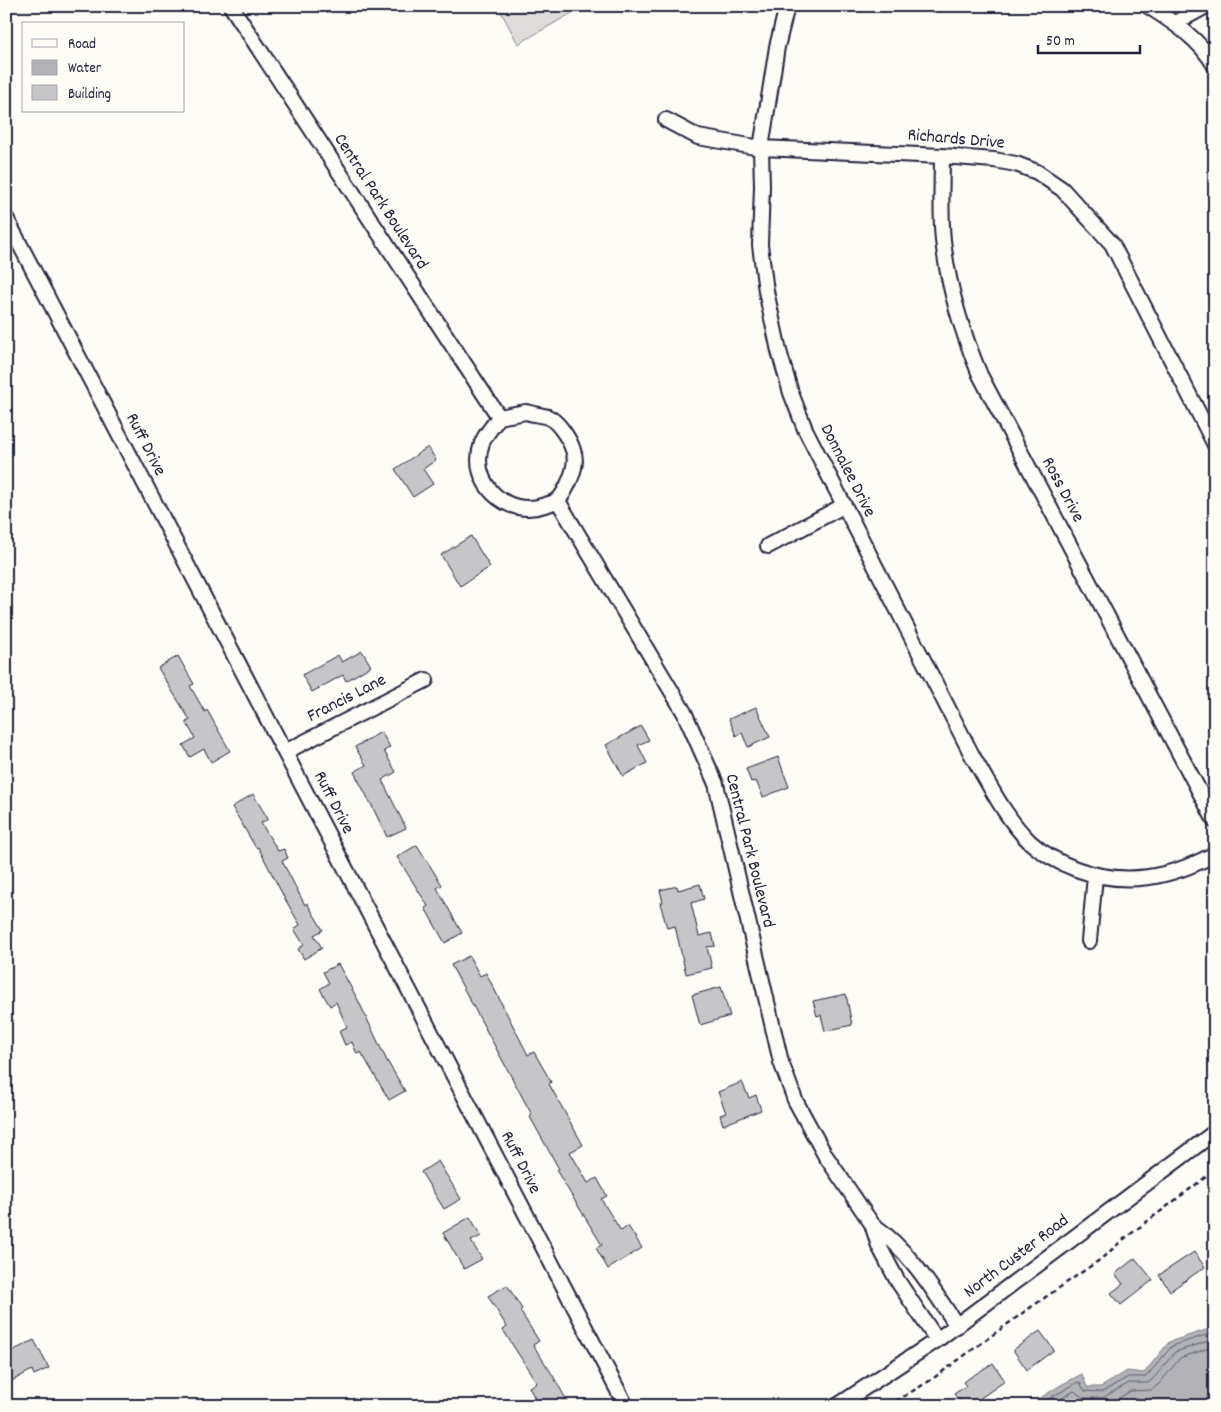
<svg xmlns="http://www.w3.org/2000/svg" width="1221" height="1412" viewBox="0 0 1221 1412" font-family="Dekko,sans-serif">
<style>
.green{fill:#dddcdb;stroke:#807f8b}
.water{fill:#b2b2b7;stroke:#787885}
.lines{fill:none;stroke-linecap:round;stroke-linejoin:round}
.shore{stroke:#5c5c6d;stroke-width:1}
.building{fill:#c6c6c8;stroke:#22223b}
.minor-casing{stroke:#22223b;stroke-width:18}
.path{stroke:#22223b;stroke-width:2.5;stroke-dasharray:5 4;stroke-linecap:butt}
.minor{stroke:#fdfcf7;stroke-width:14}
.labels{text-anchor:middle;dominant-baseline:central;stroke-width:4;stroke-linejoin:round;paint-order:stroke}
.street-label{font-size:18px;fill:#22223b;stroke:#fdfcf7}
</style>
<rect width="100%" height="100%" fill="#fdfcf7"/>
<filter id="ink" filterUnits="userSpaceOnUse"><feTurbulence type="fractalNoise" baseFrequency=".02" numOctaves="2"/><feDisplacementMap in="SourceGraphic" scale="10" xChannelSelector="R" yChannelSelector="G"/><feConvolveMatrix kernelMatrix="1 2 1 2 8 2 1 2 1" color-interpolation-filters="sRGB"/></filter>
<g filter="url(#ink)">
<path class="green" d="M498,6H584L518,44Z"/>
<path class="water" d="M1215,1327V1406H1028L1059,1386L1082,1374L1087,1387H1101L1127,1371L1144,1373L1169,1342Z"/>
<g class="lines">
<path class="shore" d="M1037,1406L1078,1382L1080,1383L1085,1391L1102,1392L1128,1377H1146L1172,1346L1215,1332
M1049,1406L1074,1391L1084,1398H1102L1129,1383H1148L1153,1379L1175,1352L1215,1339
M1063,1406L1073,1400L1084,1405L1103,1406L1110,1403L1131,1391L1151,1390L1159,1384L1180,1358L1215,1346"/>
</g>
<path class="building" d="M428,447L436,460L423,469L433,484L413,497L395,469Z
M471,536L490,567L460,586L441,555Z
M362,651L371,666L346,681L343,675L312,692L302,675L338,655L342,662Z
M178,656L194,684L190,686L205,712L207,710L230,751L211,762L204,749L190,757L183,745L195,738L186,722L190,720L158,668Z
M756,707L770,737L748,747L742,733L736,736L729,719Z
M641,726L649,740L638,745L647,763L623,776L606,745Z
M381,732L390,747L384,751L396,772L382,780L406,828L387,837L371,804L354,772L366,765L355,747Z
M778,757L789,787L763,797L756,781L751,782L746,769Z
M253,794L268,819L261,823L278,851L284,849L288,858L282,861L305,905L307,903L323,930L314,935L322,948L304,959L298,949L304,945L294,929L300,925L285,899L258,847L256,848L232,807Z
M417,845L442,885L437,888L462,933L445,943L425,908L428,906L397,857Z
M700,884L704,899L691,903L699,936L712,933L715,946L707,947L712,968L686,974L675,926L667,928L660,903L663,902L660,890L677,886L678,890Z
M469,956L480,976L486,973L528,1055L534,1052L551,1082L549,1084L583,1145L570,1152L588,1183L597,1178L607,1196L601,1199L621,1231L628,1226L642,1248L608,1269L596,1248L602,1245L556,1170L559,1169L530,1117L532,1115L451,965Z
M338,964L358,1000L386,1059L405,1091L389,1100L361,1052L357,1054L352,1042L345,1045L339,1031L347,1027L336,1002L330,1006L320,989L329,983L323,972Z
M721,987L730,1016L700,1025L692,995Z
M846,994L852,1025L825,1031L821,1015L817,1016L813,1001Z
M742,1082L749,1098L756,1095L761,1110L723,1125L720,1115L726,1113L718,1092Z
M438,1161L461,1199L444,1209L421,1172Z
M470,1217L481,1236L471,1241L482,1259L464,1269L443,1233Z
M1194,1252L1205,1267L1170,1291L1159,1275Z
M1135,1258L1153,1280L1121,1305L1111,1293L1123,1284L1115,1274Z
M507,1285L522,1309L520,1311L539,1341L533,1345L552,1374L570,1406H539L529,1387L537,1383L503,1330L507,1327L488,1296Z
M1040,1331L1054,1350L1027,1370L1013,1350Z
M34,1340L49,1368L34,1375L32,1370L6,1384V1354Z
M993,1363L1005,1381L969,1406H963L954,1394L966,1386L963,1382Z"/>
<g class="lines">
<defs>
<path id="minor" d="M231,6L499,417
M787,6L777,47L761,148L762,186L760,245L766,291L779,351L791,393L805,429L973,757C990,786 1006,819 1030,842C1043,854 1060,863 1076,869C1125,887 1170,878 1215,854
M1148,6C1173,22 1200,39 1215,66
M1175,23L1206,6
M666,120L698,137L761,148L942,156L994,160L1016,164L1037,172L1062,189L1112,244L1215,445
M942,156C942,184 940,212 943,240C948,287 962,332 980,375L1215,821
M6,218L626,1406
M526,412C533,414 541,415 548,417C558,421 570,440 573,450C577,460 574,470 570,480C567,486 564,494 559,499C555,502 549,504 545,505C506,519 468,482 482,443C485,434 494,425 499,417Z
M558,501L684,712L716,784L781,1062L795,1100L825,1155L872,1224L879,1246L897,1280L937,1340
M768,546L843,506
M285,752L426,680
M1089,941L1095,876
M872,1224C909,1250 932,1288 957,1326
M837,1406L937,1340L1215,1132"/>
</defs>
<use href="#minor" class="minor-casing"/>
<path class="path" d="M888,1406L931,1380L1024,1312L1101,1259L1124,1239L1215,1170"/>
<use href="#minor" class="minor"/>
</g>
</g>
<g class="labels">
<g class="street-label">
<text transform="translate(956 140) rotate(5)">Richards Drive</text>
<text transform="translate(380 202) rotate(57)">Central Park Boulevard</text>
<text transform="translate(145 445) rotate(63)">Ruff Drive</text>
<text transform="translate(847 471) rotate(63)">Donnalee Drive</text>
<text transform="translate(1062 490) rotate(62)">Ross Drive</text>
<text transform="translate(347 699) rotate(-27)">Francis Lane</text>
<text transform="translate(333 803) rotate(63)">Ruff Drive</text>
<text transform="translate(749 851) rotate(76)">Central Park Boulevard</text>
<text transform="translate(520 1163) rotate(63)">Ruff Drive</text>
<text transform="translate(1017 1257) rotate(-37)">North Custer Road</text>
</g>
</g>
<rect width="1221" height="1412" fill="none" stroke="#fdfcf7" stroke-width="25"/>
<rect x="12" y="12" width="1196" height="1387" fill="none" stroke="#22223b" stroke-width="2" filter="url(#ink)"/>
<rect x="22" y="22" width="162" height="90" fill="#fdfcf7" stroke="#a5a5ac"/>
<rect x="32" y="39" width="25" height="8" fill="#fdfcf7" stroke="#a5a5ac"/>
<text x="68" y="48" font-size="15" fill="#22223b">Road</text>
<rect x="32" y="60" width="25" height="15" fill="#b2b2b7" stroke="#a5a5ac"/>
<text x="68" y="72" font-size="15" fill="#22223b">Water</text>
<rect x="32" y="85" width="25" height="15" fill="#c6c6c8" stroke="#a5a5ac"/>
<text x="68" y="98" font-size="15" fill="#22223b">Building</text>
<path d="M1038 45v8h102v-8" fill="none" stroke="#22223b" stroke-width="2.5"/>
<text x="1046" y="45" font-size="15" fill="#22223b" stroke="#fdfcf7" stroke-width="4" paint-order="stroke">50 m</text>
</svg>
